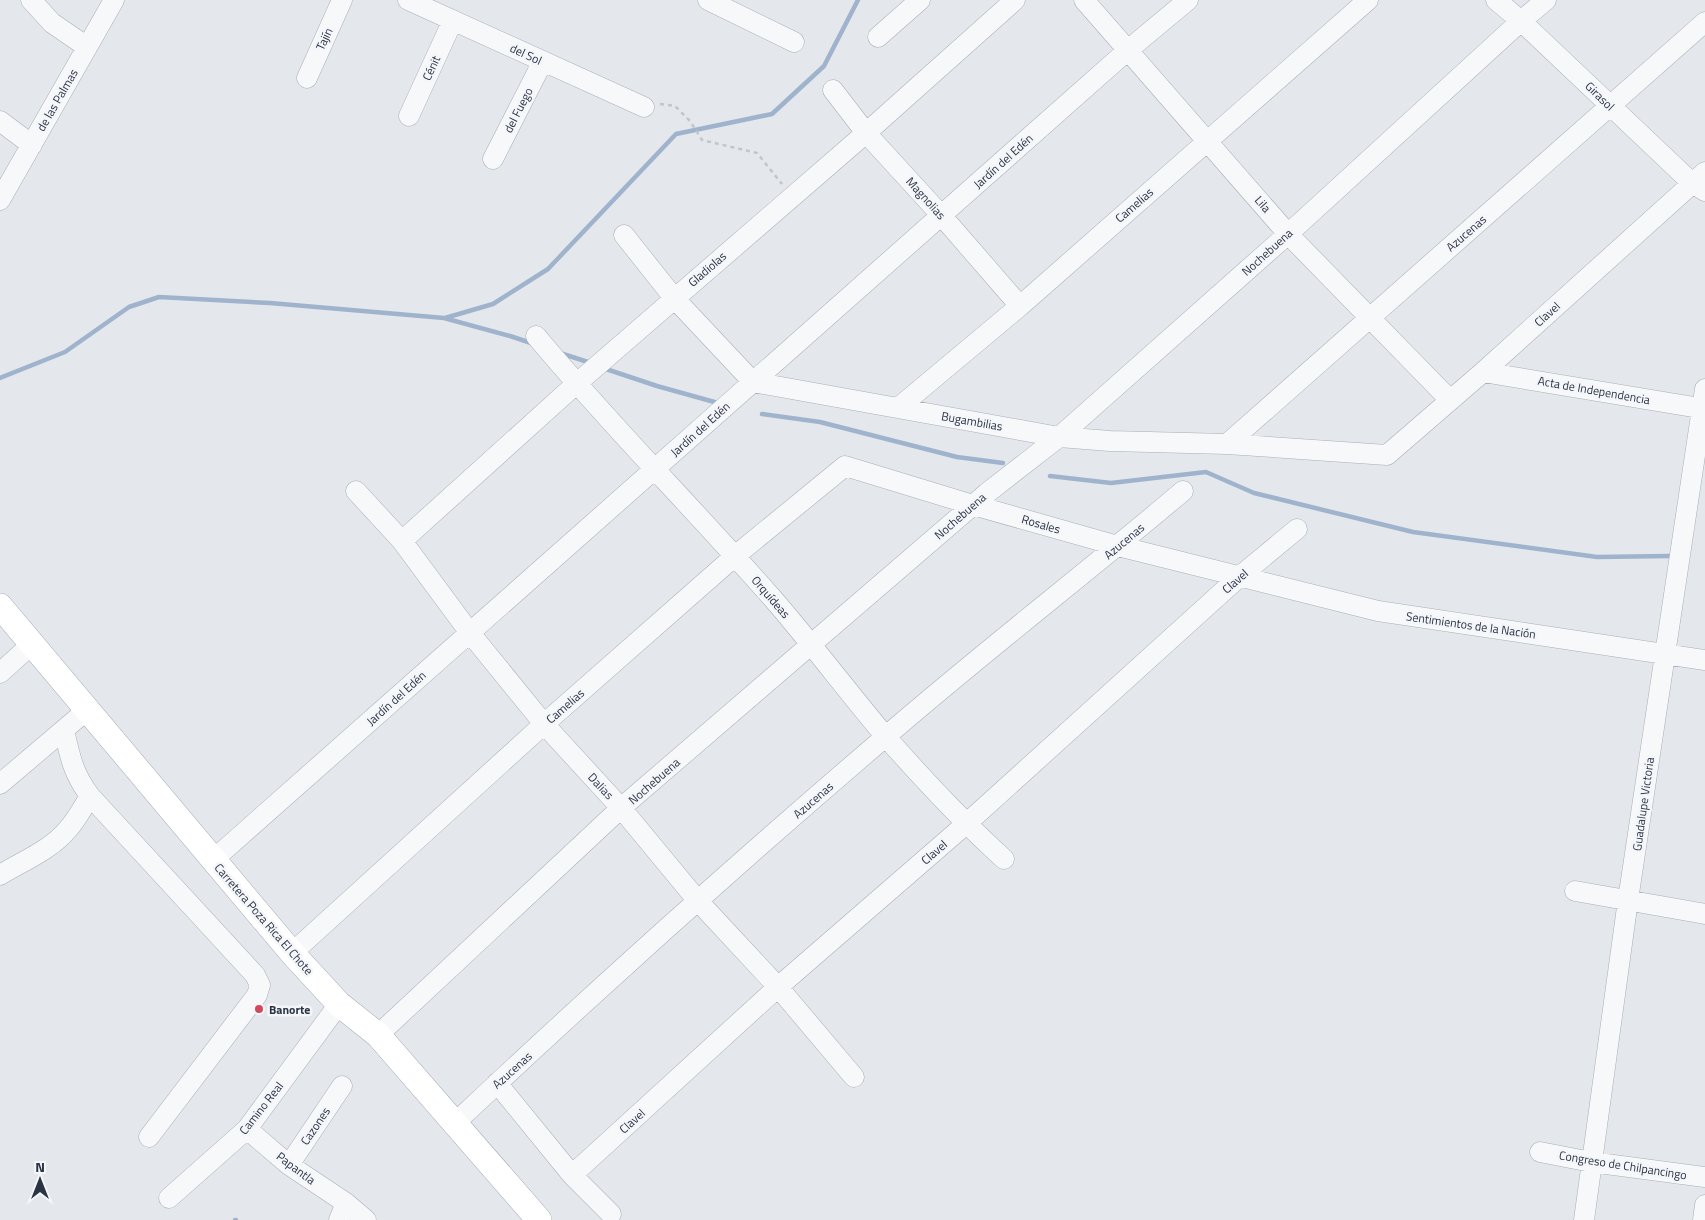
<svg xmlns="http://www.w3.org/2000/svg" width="1705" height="1220" viewBox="0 0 1705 1220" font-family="'Titillium Web',sans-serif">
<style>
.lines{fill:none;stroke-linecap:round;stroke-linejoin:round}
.stream{stroke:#9fb4cc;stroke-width:4.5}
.minor-casing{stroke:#a9aeb7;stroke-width:21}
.major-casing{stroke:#a3abb8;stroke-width:26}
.path{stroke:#c2c5cb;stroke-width:2.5;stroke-dasharray:4 4;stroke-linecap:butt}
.minor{stroke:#f7f8fa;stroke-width:20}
.major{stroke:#fff;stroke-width:25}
.poi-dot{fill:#d1495b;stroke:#f4f6f9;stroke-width:2}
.labels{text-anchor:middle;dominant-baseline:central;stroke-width:5;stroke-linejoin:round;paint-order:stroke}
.street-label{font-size:12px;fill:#2b3445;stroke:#f4f6f9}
.poi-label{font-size:12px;font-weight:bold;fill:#2b3445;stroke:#f4f6f9;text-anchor:start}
</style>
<rect width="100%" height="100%" fill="#e4e7ec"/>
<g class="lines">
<path class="stream" d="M445,318L493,304L548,269L676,134L772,114L824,66L858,0
M560,353L591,363
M603,368L657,386L718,403
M0,378L65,352L129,307L159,297L270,303L444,318L510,336L534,344
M762,414L820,422L957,457L1003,463
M1050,476L1111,483L1206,472L1254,493L1413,532L1597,557L1670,556
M235,1220H236"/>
<defs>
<path id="minor" d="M31,0L52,23L87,47
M408,0L644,107
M708,0L794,42
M1084,0L1288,234L1450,400
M1496,0L1521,21L1692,183L1705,191
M878,37L920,0
M307,78L342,0
M833,90L866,133L941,215L1020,306
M409,116L453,20
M0,121L32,145
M493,159L543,61
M0,200L114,0
M624,235L674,298L753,382L1059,437L1110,441L1227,444L1387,455L1483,372L1705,172
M536,336C612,427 696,511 774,600C812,644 848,692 886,737C923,779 962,821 1004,859
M1483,372L1705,409
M898,408L1020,306L1368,0
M1227,444L1705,22
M356,491L402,541L470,633L544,724L621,808L698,901L778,987L854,1077
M402,541L576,384L866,133L1015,0
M0,673L32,644
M64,730C70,757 73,773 90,796L255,975L260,985L257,995L149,1137
M0,784L87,710
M213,860L1128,50L1188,0
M0,875C23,861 51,850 68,829C77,819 83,807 90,796
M1575,891L1705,914
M292,953L544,724L735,556L845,466L973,505L1118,546L1378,611L1705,660
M378,1035L621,808L987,493L1059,437L1288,234L1521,21L1546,0
M497,1083L572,1175L611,1214
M455,1123C595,991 738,863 884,738C982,653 1085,574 1183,491
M247,1129L289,1165L346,1203L366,1220
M1540,1152L1591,1162L1705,1177
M289,1165L342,1086
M572,1175L778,987L966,824L1239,577L1297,529
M169,1198L247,1129L339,1004
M339,1220L346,1203
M1584,1220L1628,900L1705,389
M1703,1220L1705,1205"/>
<path id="major" d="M0,606L292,953L339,1004L378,1035L539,1220"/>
</defs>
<use href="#minor" class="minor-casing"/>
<use href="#major" class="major-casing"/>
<path class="path" d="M660,104L675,106L690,121L702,140L757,153L782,184"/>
<use href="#minor" class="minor"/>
<use href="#major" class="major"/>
</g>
<circle class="poi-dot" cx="259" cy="1009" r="5"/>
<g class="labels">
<g class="street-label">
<text transform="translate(324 39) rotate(-65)">Tajín</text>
<text transform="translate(526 54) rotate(25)">del Sol</text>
<text transform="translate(431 68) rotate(-65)">Cénit</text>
<text transform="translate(1600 96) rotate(44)">Girasol</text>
<text transform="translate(57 100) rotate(-60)">de las Palmas</text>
<text transform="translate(518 110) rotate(-63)">del Fuego</text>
<text transform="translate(1003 161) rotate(-42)">Jardín del Edén</text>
<text transform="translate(926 198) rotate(48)">Magnolias</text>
<text transform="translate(1263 204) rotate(49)">Lila</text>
<text transform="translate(1134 205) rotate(-41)">Camelias</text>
<text transform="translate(1466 233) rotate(-41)">Azucenas</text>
<text transform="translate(1267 252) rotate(-42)">Nochebuena</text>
<text transform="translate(707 269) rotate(-41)">Gladiolas</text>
<text transform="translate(1547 314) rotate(-42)">Clavel</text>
<text transform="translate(1594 390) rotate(10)">Acta de Independencia</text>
<text transform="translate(972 421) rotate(10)">Bugambilias</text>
<text transform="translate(700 429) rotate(-42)">Jardín del Edén</text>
<text transform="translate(960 516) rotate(-41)">Nochebuena</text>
<text transform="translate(1041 524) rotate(16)">Rosales</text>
<text transform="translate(1124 541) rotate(-40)">Azucenas</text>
<text transform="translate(1235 581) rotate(-41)">Clavel</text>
<text transform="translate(771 597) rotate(49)">Orquídeas</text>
<text transform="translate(1471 625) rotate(8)">Sentimientos de la Nación</text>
<text transform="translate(396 698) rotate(-42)">Jardín del Edén</text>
<text transform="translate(565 706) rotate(-41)">Camelias</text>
<text transform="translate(654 781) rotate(-41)">Nochebuena</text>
<text transform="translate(601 786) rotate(47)">Dalias</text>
<text transform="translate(813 800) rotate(-41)">Azucenas</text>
<text transform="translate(1643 804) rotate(-82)">Guadalupe Victoria</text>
<text transform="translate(934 852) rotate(-41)">Clavel</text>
<text transform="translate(264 919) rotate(49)">Carretera Poza Rica El Chote</text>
<text transform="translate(512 1070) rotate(-42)">Azucenas</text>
<text transform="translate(261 1108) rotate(-52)">Camino Real</text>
<text transform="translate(632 1121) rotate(-42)">Clavel</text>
<text transform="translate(315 1126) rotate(-56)">Cazones</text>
<text transform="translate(1623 1165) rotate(9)">Congreso de Chilpancingo</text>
<text transform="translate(296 1168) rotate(37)">Papantla</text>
</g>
<g class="poi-label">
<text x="269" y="1009">Banorte</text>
</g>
</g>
<g transform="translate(40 1180)" stroke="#f4f6f9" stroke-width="4" paint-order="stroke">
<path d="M0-4L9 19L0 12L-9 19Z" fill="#2b3445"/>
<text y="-8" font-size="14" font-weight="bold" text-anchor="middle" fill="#2b3445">N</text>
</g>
</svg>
